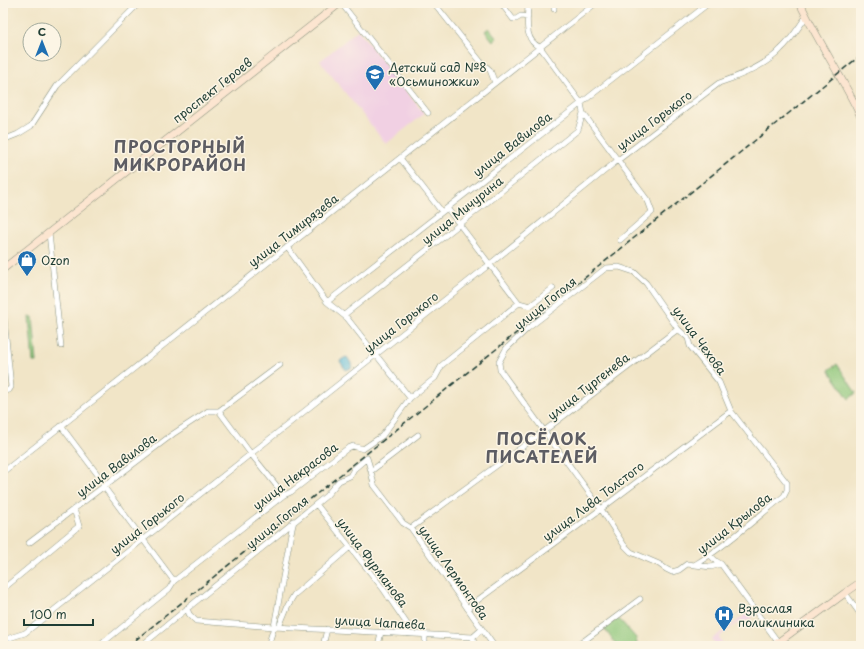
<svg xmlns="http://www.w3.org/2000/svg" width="864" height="649" viewBox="0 0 864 649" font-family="'Playpen Sans',sans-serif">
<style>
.built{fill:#f1d0e3}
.green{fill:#90c77b;stroke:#588258}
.water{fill:#5abad8;stroke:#3c7c86}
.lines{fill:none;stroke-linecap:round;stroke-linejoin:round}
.street-casing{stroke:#88917e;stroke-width:6}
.secondary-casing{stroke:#88917e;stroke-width:8}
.street{stroke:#fff;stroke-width:5}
.secondary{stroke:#fce5d0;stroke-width:7}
.rail{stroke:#1f3d34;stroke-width:1.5;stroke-dasharray:6 3;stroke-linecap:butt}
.labels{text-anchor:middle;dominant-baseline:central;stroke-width:3;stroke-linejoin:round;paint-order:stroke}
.poi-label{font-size:12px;fill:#1f3d34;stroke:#fcf5e5;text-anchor:start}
.street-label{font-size:12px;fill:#1f3d34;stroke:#fcf5e5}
.district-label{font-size:16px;font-weight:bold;letter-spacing:1px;fill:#5d5d63;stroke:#fcf5e5}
</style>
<rect width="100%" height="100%" fill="#fcf5e5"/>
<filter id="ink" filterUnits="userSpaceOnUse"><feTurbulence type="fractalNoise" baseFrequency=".025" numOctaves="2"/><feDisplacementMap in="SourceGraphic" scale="8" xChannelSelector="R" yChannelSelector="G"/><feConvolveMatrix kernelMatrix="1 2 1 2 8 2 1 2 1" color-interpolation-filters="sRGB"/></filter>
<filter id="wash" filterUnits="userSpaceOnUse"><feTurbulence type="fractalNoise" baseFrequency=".012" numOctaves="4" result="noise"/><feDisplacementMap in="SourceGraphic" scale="16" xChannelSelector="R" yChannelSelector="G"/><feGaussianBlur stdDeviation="0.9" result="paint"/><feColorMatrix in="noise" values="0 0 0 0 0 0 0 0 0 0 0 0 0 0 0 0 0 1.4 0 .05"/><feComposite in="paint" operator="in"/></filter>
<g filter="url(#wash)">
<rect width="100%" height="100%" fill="#f1e5c7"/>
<path class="built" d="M358,30L424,114L386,144L320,61Z
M748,610L753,617L740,626L737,623L719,637L723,644L720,646H716L712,639L744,616L743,614Z"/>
<path class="green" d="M489,28L497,38L493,41L485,31Z
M29,317H33L37,362H33Z
M837,364L856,393L849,399L829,370Z
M616,619L620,620L636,638L637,644L634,646H617L604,628Z"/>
<path class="water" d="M347,357L351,363L352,368L346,370L343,366L340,361L344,358Z"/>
</g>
<g filter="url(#ink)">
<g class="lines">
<defs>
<path id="street" d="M341,3L428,113
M434,3L481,62L490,70L495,83
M501,3L513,19H516L521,16L528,17
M528,3C528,18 523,41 540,47
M554,9V3
M540,47L581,103L583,113L648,201L652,212L620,240
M3,140L18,134L31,126L57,86L139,3
M400,158L442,212
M447,208L519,303
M49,233L61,346
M287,247L327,302L347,318L410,398
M327,302L709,3
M3,308L11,387L9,390L3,391
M344,315L460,224L578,130L583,113
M219,411L251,454L284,495
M219,411L280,365
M61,426L101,479L104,487L174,581
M371,471L374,485L403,523L411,528L494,646
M3,472L596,3
M316,504L384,590L407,624L408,634
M411,528L544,431L678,329
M29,543L173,434L208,411H219
M710,555L716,561L721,564
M696,564C727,545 755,519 784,496L787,490V483L731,411L719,382L690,346L688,338L678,329L646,283L634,272L619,267L606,268L527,329L506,349L499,362L500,370L601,509L624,545L631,552L659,564L666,569L672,572L679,570L687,564L711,567L721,564L778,642
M3,589L79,526L74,509
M845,593L861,615
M187,608L189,614L196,621L274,627L473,637L482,629
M467,608L601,509L731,411
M279,627L288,605L294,595L350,547
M473,637L474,646
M3,640L25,633L490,264L618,160L719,83C740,76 766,66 781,49C791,40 798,28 806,17
M99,646L169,589L174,581L284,495L291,492L348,448L353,446L363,449L382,436L410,398L435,378L442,365L519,303L530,306L553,288
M141,646L326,496L339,481L350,476L354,469L367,458L371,471L418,435
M268,646L274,627L291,533L294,521
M323,646L327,629
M378,646L381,632
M425,646V635
M577,646L640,599"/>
<path id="secondary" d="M800,3C818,42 843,78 861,117
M3,269L340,3
M773,646L845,593L861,582"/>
</defs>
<use href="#street" class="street-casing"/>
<use href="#secondary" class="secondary-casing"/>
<use href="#street" class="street"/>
<use href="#secondary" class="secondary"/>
<path class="rail" d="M128,646L861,55"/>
</g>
</g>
<defs>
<symbol id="school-pin" viewBox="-11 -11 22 30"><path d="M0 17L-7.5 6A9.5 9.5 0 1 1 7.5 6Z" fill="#1f6fb2" stroke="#fcf5e5"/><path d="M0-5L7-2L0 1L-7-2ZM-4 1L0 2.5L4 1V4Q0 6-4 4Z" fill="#fff"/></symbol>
<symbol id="shop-pin" viewBox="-11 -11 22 30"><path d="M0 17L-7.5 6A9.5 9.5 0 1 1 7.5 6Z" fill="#1f6fb2" stroke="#fcf5e5"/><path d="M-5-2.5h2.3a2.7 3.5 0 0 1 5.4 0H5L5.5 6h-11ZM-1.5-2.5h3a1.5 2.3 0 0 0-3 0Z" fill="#fff"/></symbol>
<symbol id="hospital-pin" viewBox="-11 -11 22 30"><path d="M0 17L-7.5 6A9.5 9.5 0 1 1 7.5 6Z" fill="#1f6fb2" stroke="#fcf5e5"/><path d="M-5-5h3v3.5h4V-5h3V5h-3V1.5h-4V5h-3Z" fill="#fff"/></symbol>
</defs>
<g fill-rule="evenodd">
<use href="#school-pin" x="364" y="63" width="22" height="30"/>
<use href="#shop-pin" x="16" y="249" width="22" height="30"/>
<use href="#hospital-pin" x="713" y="604" width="22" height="30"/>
</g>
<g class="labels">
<g class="poi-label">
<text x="389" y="67">Детский сад №8<tspan x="389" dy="14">«Осьминожки»</tspan></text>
<text x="41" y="260">Ozon</text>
<text x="738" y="608">Взрослая<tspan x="738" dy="14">поликлиника</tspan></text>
</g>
<g class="street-label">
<text transform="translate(212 90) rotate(-38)">проспект Героев</text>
<text transform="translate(654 120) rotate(-37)">улица Горького</text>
<text transform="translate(512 144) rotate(-38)">улица Вавилова</text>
<text transform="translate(462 210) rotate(-39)">улица Мичурина</text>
<text transform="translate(293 230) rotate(-38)">улица Тимирязева</text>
<text transform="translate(545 303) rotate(-39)">улица Гоголя</text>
<text transform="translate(401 322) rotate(-38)">улица Горького</text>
<text transform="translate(700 340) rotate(54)">улица Чехова</text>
<text transform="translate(588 386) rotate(-38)">улица Тургенева</text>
<text transform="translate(116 465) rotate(-37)">улица Вавилова</text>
<text transform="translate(295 476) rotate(-37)">улица Некрасова</text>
<text transform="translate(593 501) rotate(-37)">улица Льва Толстого</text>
<text transform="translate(277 522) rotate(-39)">улица Гоголя</text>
<text transform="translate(147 523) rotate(-38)">улица Горького</text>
<text transform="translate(734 523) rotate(-38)">улица Крылова</text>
<text transform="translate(373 562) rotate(53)">улица Фурманова</text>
<text transform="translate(454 572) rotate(55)">улица Лермонтова</text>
<text transform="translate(380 622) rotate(3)">улица Чапаева</text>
</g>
<g class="district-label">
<text x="180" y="146">ПРОСТОРНЫЙ<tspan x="180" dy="18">МИКРОРАЙОН</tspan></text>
<text x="542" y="438">ПОСЁЛОК<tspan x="542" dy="18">ПИСАТЕЛЕЙ</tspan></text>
</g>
</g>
<rect width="864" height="649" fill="none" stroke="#fcf5e5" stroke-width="16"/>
<g transform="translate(42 42)"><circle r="19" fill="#fcf5e5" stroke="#a4ab9e"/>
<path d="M0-3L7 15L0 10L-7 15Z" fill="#1f6fb2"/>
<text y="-6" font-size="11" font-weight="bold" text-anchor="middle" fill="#1f3d34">С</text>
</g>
<path d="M24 619v6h69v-6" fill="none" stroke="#1f3d34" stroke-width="2"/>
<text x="30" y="619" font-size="12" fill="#1f3d34" stroke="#fcf5e5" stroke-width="3" paint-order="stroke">100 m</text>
</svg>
